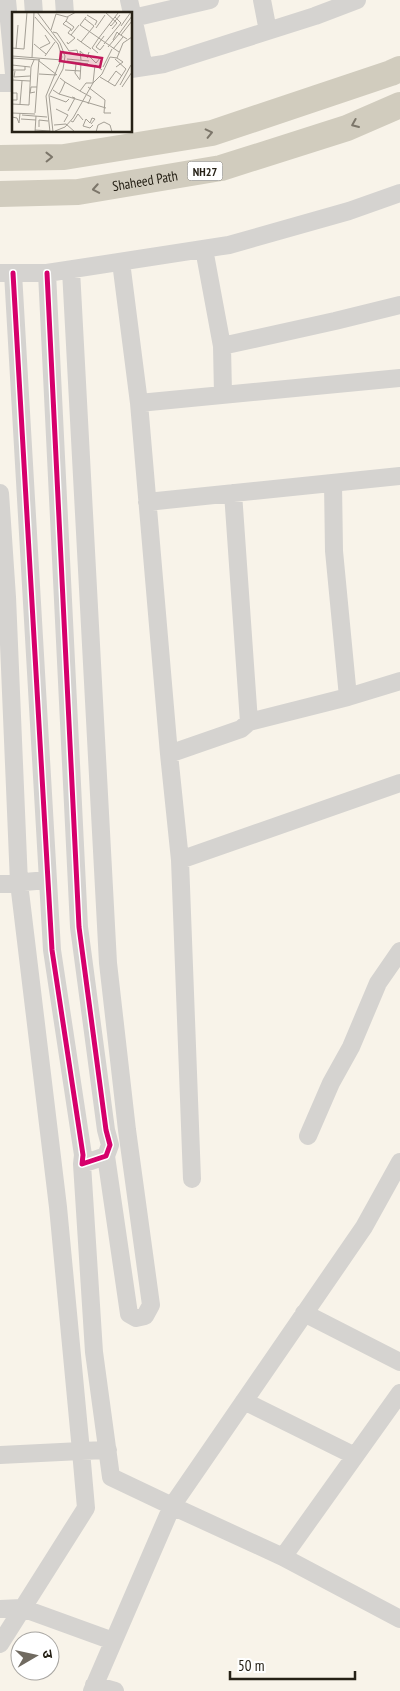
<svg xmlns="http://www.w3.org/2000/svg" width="400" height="1691" viewBox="0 0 400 1691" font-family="'PT Sans Narrow','Noto Sans Devanagari',sans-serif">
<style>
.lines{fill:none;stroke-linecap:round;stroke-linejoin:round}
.minor{stroke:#d5d3d0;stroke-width:18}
.highway{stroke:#d1ccbe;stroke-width:26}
.cycleway-casing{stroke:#fff;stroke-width:8}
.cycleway{stroke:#d6006c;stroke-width:5}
.oneway{stroke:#7c766a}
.labels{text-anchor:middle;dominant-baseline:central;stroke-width:5;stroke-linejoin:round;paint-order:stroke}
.shield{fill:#fff;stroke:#67645c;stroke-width:1}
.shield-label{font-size:12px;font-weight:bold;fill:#262116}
.street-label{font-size:14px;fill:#262116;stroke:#fff}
.inset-road{fill:none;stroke:#a49f95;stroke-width:1}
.view{fill:#c2185b;fill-opacity:0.15;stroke:#c2185b;stroke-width:2.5}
.inset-edge{fill:none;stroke:#262116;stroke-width:2.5}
</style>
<rect width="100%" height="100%" fill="#f8f3e9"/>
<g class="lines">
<path class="minor" d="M7,0L14,74
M33,0L34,14
M64,0L65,14
M129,0L144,67
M262,0L268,31
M133,18L210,0
M131,69L164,64L315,16L357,0
M0,83H14
M204,249L222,346L223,394
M121,262L139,403L169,754L180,860L192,1179
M71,270L108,963L127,1130L151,1305L145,1316L136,1318L129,1314L106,1156
M0,273H47L229,245L349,211L400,193
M13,273L52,950L83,1155L82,1164L106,1156L110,1145L106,1130L79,927L47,273
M222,346L335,321L400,305
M139,403L400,378
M0,493L7,597L19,883L58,1207L81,1451L108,1450
M233,493L249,722
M147,502L400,476
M348,697L400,681
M169,754L241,729L249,722L348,697L334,551L333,483
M180,860L400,783
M0,884L48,880
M308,1136L331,1083L351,1047L378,983L400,951
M400,1162L364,1227L172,1506L283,1557L400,1619
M82,1164L94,1352L111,1477L172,1506L92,1691
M304,1313L400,1362
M244,1401L355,1456
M0,1455L81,1451L86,1508L0,1644
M283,1557L400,1393
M0,1609L22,1608L113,1641
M94,1685L115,1691"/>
<g class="highway">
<path d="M0,158L64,157L212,133L391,73L400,69"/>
<path id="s1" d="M0,194L78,192L221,168L347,128L400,105"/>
</g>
<defs>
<path id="cycleway" d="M13,273L52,950L83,1155L82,1164L106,1156L110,1145L106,1130L79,927L47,273"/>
</defs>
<use href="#cycleway" class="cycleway-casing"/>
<use href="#cycleway" class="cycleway"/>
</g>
<defs><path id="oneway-chevron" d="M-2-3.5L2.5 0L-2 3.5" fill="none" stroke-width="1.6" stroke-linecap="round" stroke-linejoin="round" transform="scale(1.25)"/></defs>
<g class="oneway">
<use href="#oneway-chevron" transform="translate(355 124) rotate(157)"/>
<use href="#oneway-chevron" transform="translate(209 133) rotate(-13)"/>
<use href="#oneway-chevron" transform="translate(49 157) rotate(-1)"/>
<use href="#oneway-chevron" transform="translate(96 189) rotate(170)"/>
</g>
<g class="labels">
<rect class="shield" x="187.5" y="161.5" width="35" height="19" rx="4"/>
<g class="shield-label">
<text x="205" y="171">NH27</text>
</g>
<g class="street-label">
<text stroke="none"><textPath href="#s1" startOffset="146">Shaheed Path</textPath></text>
</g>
</g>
<g transform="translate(12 12)">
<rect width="120" height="120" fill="#f8f3e9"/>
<path class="inset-road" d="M25,0L48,31L53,44L51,57L37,83L41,120M93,0L105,11L100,17M75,3L85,9L83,13M23,5L46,32L50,45L34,84L38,120M56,5L54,9L62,15L59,19M74,5L68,13L107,40M54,9L51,12L59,17L56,21L59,23L67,13M97,12L99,14L108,3M109,14L119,0M84,16L93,3M39,18L44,2L55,5L64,0M41,20L45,21L57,39L65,38L66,43M109,23L120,9M92,24L84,35L88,38L92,33M65,27L79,37M86,27L106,1M115,27L107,22L120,4M55,30L56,32L63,26L59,23M69,30L82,14L73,7M22,32L34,42M92,32L109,11L103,5M96,35L107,22L105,20L101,28M0,36L12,37L15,0M28,36L38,31L33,23M4,37L6,13M101,37L111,25M77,40L76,43L84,51L88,46M86,41L80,36L86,27M0,44L50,48M33,44L43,30M0,46L28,48M20,46L22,0M55,47L77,49M69,48L68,39L76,46M27,49L45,63M55,50L76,52L55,49M64,52L63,61L68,68M0,53L18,55M91,55L100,37M104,55L111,50L105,46M0,58H13V54M53,58L69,59M3,59L2,65L18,64M27,62L44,63M88,65L103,74L114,57L103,47M68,67L69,51M0,68L18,69M53,70L68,79L74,71H81L90,62L98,45L105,46L111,31L120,25M96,70L104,59L110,64M108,73L119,53M76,75L93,88L92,101H99M110,75L120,60M41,78L47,82L49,79L53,70L48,66M68,79L79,85L76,92M23,80L18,81L19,75H25M0,81H5V88H0M47,82L94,96M38,84L54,90L57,87M0,92L17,93L19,55L22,48M8,92L10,69M44,97L56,103L52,110M56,99L63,86L60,85M0,101L23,102M23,101L27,47M10,103L35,105M0,105L5,106L7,111L8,101M9,107L24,108M59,109L61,110L66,102L71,108M79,112L83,107L80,106L78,111L74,107L71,114L78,116L81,113M42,113L54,112L63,120M27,115V108L36,109M23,118L38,119M43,119L53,115L61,106L81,71L83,53L90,58M23,120L24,104M84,120L86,113L92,110L98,113L100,120"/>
<path class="view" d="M49,40L90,46L88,55L48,49Z"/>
<rect width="120" height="120" class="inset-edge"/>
</g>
<g transform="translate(35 1656) rotate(81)"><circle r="24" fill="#ffffff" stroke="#a8a6a2"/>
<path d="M0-4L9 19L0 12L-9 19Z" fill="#706a60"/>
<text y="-8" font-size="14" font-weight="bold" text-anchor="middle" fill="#262116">उ</text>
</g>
<path d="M230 1671v8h125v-8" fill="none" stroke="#262116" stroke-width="2.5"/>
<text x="238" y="1671" font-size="15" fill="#262116" stroke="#ffffff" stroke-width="4" paint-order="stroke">50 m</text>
</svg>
